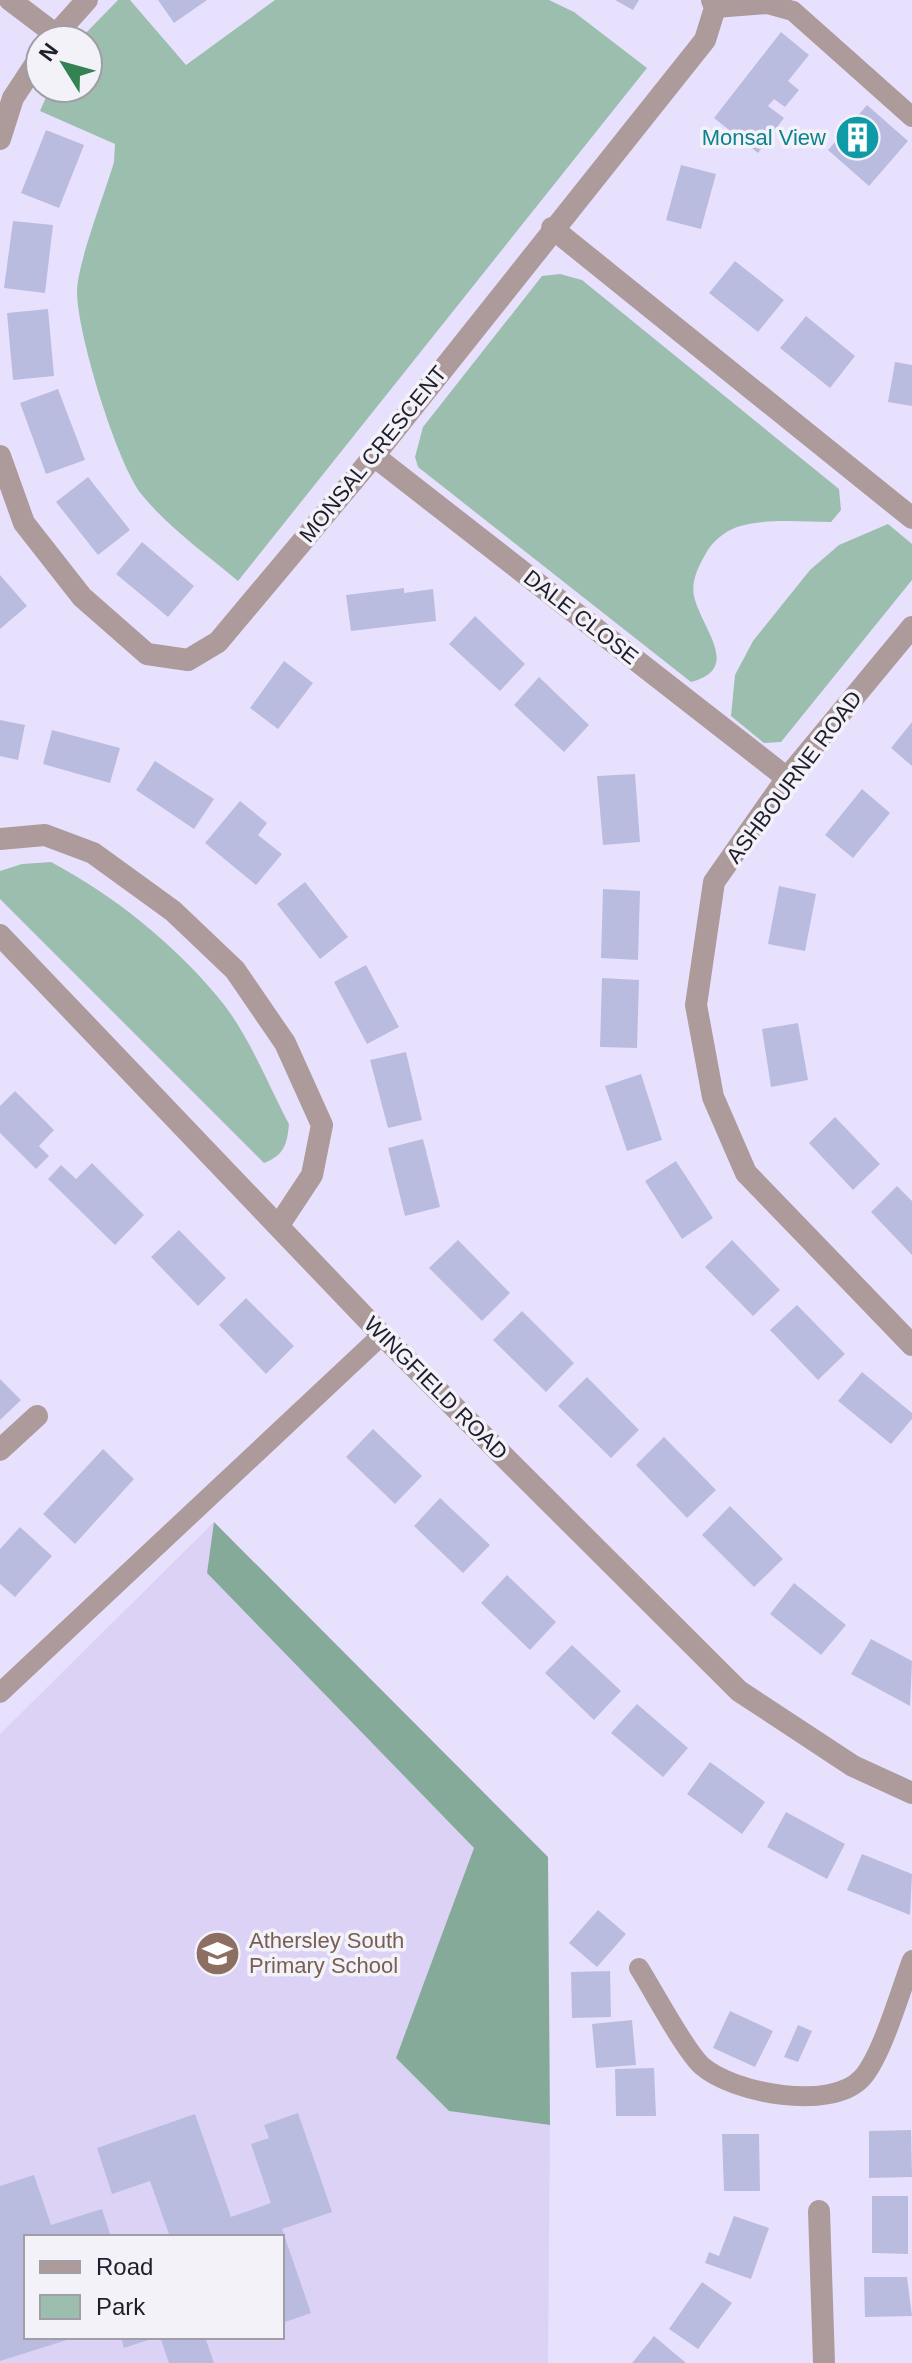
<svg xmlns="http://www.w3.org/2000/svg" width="912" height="2363" viewBox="0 0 912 2363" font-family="Arial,sans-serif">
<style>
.built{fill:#dbd2f5;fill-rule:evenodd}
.green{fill:#9cbeae}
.forest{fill:#86aa99}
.building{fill:#b9bcdf}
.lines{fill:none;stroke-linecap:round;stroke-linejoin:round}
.service{stroke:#ad9a9a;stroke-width:20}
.minor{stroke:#ad9a9a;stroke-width:22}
.labels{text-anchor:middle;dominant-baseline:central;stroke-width:7;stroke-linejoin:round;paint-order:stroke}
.culture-label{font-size:22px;fill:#0d838f;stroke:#f4f2f9;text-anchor:end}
.street-label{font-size:22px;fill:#211e2b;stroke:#f4f2f9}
.education-label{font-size:22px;fill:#785e54;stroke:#f4f2f9;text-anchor:start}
</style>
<rect width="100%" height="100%" fill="#e8e1fe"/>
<path class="built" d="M214,1522L207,1573L474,1848L396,2058L449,2111L550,2125L548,2363H0V1734ZM26,2237H282V2337H26Z"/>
<path class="green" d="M118,0H130L186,65L275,0H549L574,12L647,68L238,581C206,554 169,528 142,495C117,464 77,333 77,292C77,264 105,193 114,162L115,144L40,111L50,88H88V40H79Z
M560,274L582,280L839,489L841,510L831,522C802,522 764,518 737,527C723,532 711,543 705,555C698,567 691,582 694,596C701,628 743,669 691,682L418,467L415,457L423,427L542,276Z
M888,524L912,544V580L781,742L764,743L731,716L735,675L753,641L810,570L839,545Z
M51,862C114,896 171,941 217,996C248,1032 267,1083 289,1124C287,1145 284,1155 264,1163L0,899V871L22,864Z"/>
<path class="forest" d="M214,1522L548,1857L550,2125L449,2111L396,2058L474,1848L207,1573Z"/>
<path class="building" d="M158,0H207L174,23Z
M615,0H639L633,10Z
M781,32L809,55L788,81L799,90L785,107L774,99L768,106L784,118L758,153L714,118Z
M867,105L908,141L869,186L828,150Z
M46,130L84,145L59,208L21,193Z
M681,165L716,174L701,229L666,220Z
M13,221L53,225L45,293L4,288Z
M735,261L784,300L758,332L709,293Z
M48,309L54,376L13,380L7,313Z
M806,316L855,356L830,388L780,348Z
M895,362L912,365V406L888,402Z
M58,389L85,460L46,474L20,403Z
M88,477L130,530L98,555L56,502Z
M142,542L194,586L168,617L116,574Z
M0,575L27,606L0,629Z
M404,588V593L433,589L436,621L351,631L346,595Z
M475,616L525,664L500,691L449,644Z
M284,661L313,683L278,729L250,708Z
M539,677L589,725L564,752L514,705Z
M0,720L25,725L18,760L0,756Z
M912,722V766L891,748Z
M52,730L120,748L110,783L43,764Z
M155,761L214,799L194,829L136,790Z
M635,774L640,842L603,845L597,776Z
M862,789L890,813L853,858L825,835Z
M240,801L267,823L258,835L282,854L256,885L205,843Z
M305,882L348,937L320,959L277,904Z
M779,886L816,894L805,951L768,944Z
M603,889L640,891L638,960L601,958Z
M366,965L399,1027L367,1044L334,982Z
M602,978L639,980L637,1048L600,1047Z
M798,1023L808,1080L771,1087L762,1029Z
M406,1052L422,1120L388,1128L370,1060Z
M641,1074L662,1140L627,1151L605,1086Z
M15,1091L54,1130L39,1146L49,1156L36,1169L0,1133V1106Z
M835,1117L880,1164L853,1190L809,1143Z
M423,1139L440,1207L405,1216L388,1148Z
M676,1161L713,1218L682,1239L645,1181Z
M92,1163L144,1215L115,1245L48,1179L61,1165L76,1179Z
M897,1186L912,1201V1255L871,1212Z
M179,1230L226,1278L198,1306L151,1257Z
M458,1240L510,1293L482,1321L429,1268Z
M732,1240L780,1290L753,1316L705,1267Z
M246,1298L294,1346L266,1374L219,1325Z
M797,1305L845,1354L818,1380L770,1330Z
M522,1311L574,1363L546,1392L493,1340Z
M862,1372L912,1413V1419L891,1444L838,1401Z
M587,1377L639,1430L611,1458L558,1406Z
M0,1379L21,1400L0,1420Z
M373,1429L422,1476L395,1504L346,1457Z
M664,1437L716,1490L687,1518L636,1465Z
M103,1449L134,1479L75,1544L43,1514Z
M440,1498L490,1545L463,1573L414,1526Z
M730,1506L783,1559L754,1587L702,1535Z
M20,1527L52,1556L15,1597L0,1584V1549Z
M507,1575L556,1622L530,1650L481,1603Z
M794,1583L846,1625L821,1655L770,1614Z
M871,1639L912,1661L910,1706L851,1674Z
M572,1645L621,1691L594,1720L545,1673Z
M637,1704L688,1748L663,1777L611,1733Z
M710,1762L765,1802L742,1834L687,1794Z
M786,1812L845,1844L827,1879L767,1847Z
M862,1854L912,1874L910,1915L847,1890Z
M598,1910L626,1934L597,1967L569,1943Z
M610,1971L611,2017L572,2018L571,1972Z
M730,2011L773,2031L755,2067L713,2048Z
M632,2020L636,2065L596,2068L592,2024Z
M798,2025L812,2031L798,2062L784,2057Z
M654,2068L656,2116H616L615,2069Z
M298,2113L332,2212L282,2229L311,2313L282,2323V2237H170L150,2181L112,2194L97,2148L195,2114L231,2217L271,2203L251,2144L269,2138L264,2125Z
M911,2130L912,2177L869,2178V2131Z
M722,2134H759L760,2191H724Z
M34,2175L51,2225L102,2209L111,2237H26V2337L73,2338L0,2361V2186Z
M872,2196H908V2254L872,2253Z
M734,2216L769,2228L751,2279L705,2263L709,2252L719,2256Z
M864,2277H907L912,2316L865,2317Z
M702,2282L732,2303L698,2349L669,2329Z
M654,2336L686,2363H632Z
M121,2337H154V2338L124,2348Z
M160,2337H205L214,2363H169Z"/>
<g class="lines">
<path class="service" d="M715,8L768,4L793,11L912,117
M0,1693L382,1335
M639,1968C653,1990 685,2051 702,2066C733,2093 831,2112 862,2078C882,2056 901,1989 912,1960"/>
<path class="minor" d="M10,0L55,34
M51,40L87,0
M0,139L13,98L40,57
M552,228L912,518
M0,456L24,523L82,597L147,654L188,660L218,642L374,456L705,40L715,8L712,0
M374,456L787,778
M912,627L787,778L714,882L696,1005L713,1097L746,1173L912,1345
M0,839L45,835L93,853L173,911L235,970L285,1043L322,1125L312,1175L279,1225
M0,935L382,1335L739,1691L853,1766L912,1793
M0,1450L37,1416
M819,2211L824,2363"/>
</g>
<defs>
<symbol id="building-disc" viewBox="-11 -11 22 22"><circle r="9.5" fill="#0f9aa8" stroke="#f4f2f9"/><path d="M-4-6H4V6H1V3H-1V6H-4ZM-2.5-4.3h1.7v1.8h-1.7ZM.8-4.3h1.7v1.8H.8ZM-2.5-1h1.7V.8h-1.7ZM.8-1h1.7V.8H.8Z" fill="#fff"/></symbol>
<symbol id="school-disc" viewBox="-11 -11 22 22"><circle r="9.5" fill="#8d6e63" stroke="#f4f2f9"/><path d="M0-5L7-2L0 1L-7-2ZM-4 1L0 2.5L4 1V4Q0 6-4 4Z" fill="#fff"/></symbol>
</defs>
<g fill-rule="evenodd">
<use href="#building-disc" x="832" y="112" width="51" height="51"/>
<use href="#school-disc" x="192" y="1928" width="51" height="51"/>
</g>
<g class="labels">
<g class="culture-label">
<text x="826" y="137">Monsal View</text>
</g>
<g class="street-label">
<text transform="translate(373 454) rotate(-51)">MONSAL CRESCENT</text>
<text transform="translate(581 617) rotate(38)">DALE CLOSE</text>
<text transform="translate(794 777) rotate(-53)">ASHBOURNE ROAD</text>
<text transform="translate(436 1388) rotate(45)">WINGFIELD ROAD</text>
</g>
<g class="education-label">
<text x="249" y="1940">Athersley South<tspan x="249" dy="25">Primary School</tspan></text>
</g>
</g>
<rect x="24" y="2235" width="260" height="104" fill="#f4f2f9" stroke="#a09da7" stroke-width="2"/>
<rect x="40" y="2261" width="40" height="12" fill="#ad9a9a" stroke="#a09da7" stroke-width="2"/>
<text x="96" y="2275" font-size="24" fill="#211e2b">Road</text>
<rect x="40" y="2295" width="40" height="24" fill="#9cbeae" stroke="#a09da7" stroke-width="2"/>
<text x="96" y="2315" font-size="24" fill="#211e2b">Park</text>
<g transform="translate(64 64) rotate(307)"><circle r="38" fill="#f4f2f9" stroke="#a09da7" stroke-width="2"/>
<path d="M0-6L14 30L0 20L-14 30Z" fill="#328252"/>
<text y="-12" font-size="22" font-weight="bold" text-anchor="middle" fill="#211e2b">N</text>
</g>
</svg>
